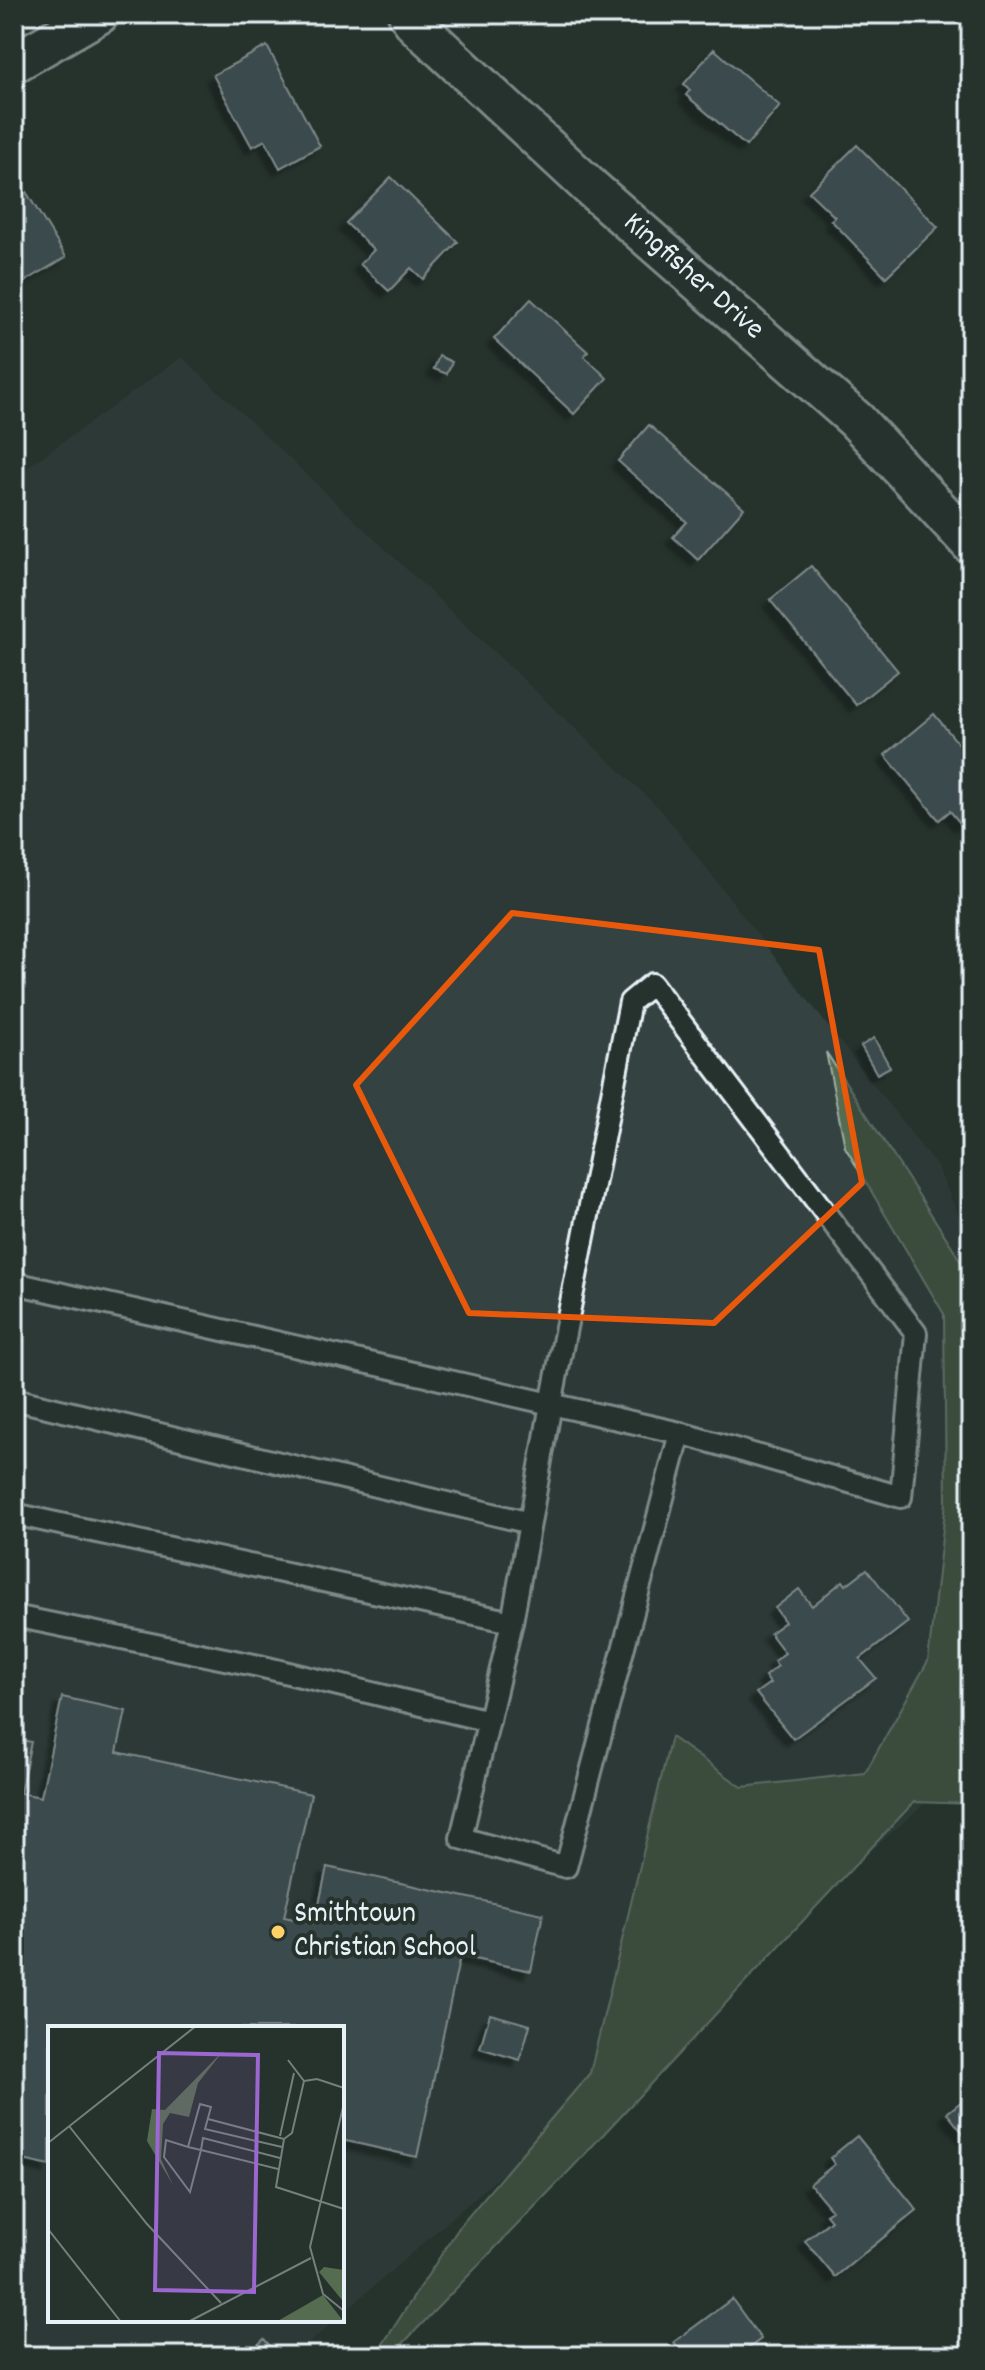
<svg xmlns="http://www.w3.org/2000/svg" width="985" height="2370" viewBox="0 0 985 2370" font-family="Dekko,sans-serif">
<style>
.built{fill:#344242}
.green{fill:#556c51;stroke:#9eaea4;stroke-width:2}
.building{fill:#566673;stroke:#e8f1f8;stroke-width:2;filter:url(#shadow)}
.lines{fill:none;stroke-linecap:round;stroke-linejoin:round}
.lane-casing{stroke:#e8f1f8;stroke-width:26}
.street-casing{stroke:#e8f1f8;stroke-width:44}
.lane{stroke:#26332d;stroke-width:20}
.street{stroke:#26332d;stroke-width:38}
.marked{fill:none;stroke:#e8590c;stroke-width:6;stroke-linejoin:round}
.poi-dot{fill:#ffd166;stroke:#26332d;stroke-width:3}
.labels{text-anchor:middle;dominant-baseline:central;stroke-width:8;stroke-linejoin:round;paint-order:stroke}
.street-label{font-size:30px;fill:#e8f1f8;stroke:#26332d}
.poi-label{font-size:30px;fill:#e8f1f8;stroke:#26332d;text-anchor:start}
.inset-road{fill:none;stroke:#747f7e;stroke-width:2}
.view{fill:#9c67d0;fill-opacity:0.15;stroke:#9c67d0;stroke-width:4}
.inset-edge{fill:none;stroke:#e8f1f8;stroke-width:4}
</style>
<defs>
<filter id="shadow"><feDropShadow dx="-7" dy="7" stdDeviation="2" flood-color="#0009"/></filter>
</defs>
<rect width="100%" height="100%" fill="#26332d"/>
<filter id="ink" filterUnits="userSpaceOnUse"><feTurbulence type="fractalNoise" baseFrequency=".0125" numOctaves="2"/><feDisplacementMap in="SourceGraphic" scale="16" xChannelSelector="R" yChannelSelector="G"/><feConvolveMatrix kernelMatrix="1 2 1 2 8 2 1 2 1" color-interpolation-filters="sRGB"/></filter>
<g filter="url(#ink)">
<path class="built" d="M182,357L661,810L937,1167L971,1243V1763L342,2314V2028H50V2320H335L294,2356H14V477Z"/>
<path class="green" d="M826,1052L953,1248L971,1280V1804L914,1802L570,2170L391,2356H375L460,2226L590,2073L671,1737L742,1787L865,1773L928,1661L946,1502L944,1314L845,1147Z"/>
<path class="building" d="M267,46L320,146L280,168L265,140L252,147L213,75Z
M714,49L780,106L746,146L686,95L690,90L684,84Z
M857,145L938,227L886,277L831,220L835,217L809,192Z
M391,177L458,242L423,279L411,268L389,291L360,264L374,250L346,223Z
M25,190L66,257L14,288V196Z
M531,299L588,352L584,356L607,378L574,414L494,339Z
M439,356L452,362L447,374L434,369Z
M649,425L744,508L698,560L673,537L687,522L618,461Z
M811,566L898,671L856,705L770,600Z
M934,714L971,759V816L961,824L950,811L939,820L885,755Z
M874,1038L890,1067L877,1074L861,1046Z
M867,1569L908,1622L860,1659L876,1678L793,1739L756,1693L770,1683L765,1676L778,1666L774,1661L785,1653L770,1633L785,1622L775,1608L799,1589L812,1606L843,1581L846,1585Z
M62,1697L126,1711L117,1752L311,1794L284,1917L315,1923L327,1867L543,1914L531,1971L460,1956L417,2157L342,2140V2028H50V2166L14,2158V1956L19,1932L14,1931V1738L31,1742L20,1793L41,1797Z
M490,2014L530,2025L520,2060L480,2048Z
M971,2094V2143L947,2113Z
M857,2136L917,2210L835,2277L805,2241L831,2220L826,2214L832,2210L810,2184L835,2164L830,2158Z
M732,2299L761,2339L738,2356H668L679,2348L674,2342Z
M264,2339L279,2356H254L250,2352Z"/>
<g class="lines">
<defs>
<path id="lane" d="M14,1283L551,1404L630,1002L652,984L916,1333L901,1497L680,1433L566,1867L461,1838L512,1622L14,1514
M14,1399L530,1523L551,1404L680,1433
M14,1616L259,1666L489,1721
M512,1622L530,1523"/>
<g id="street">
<path id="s1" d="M408,14L416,25L590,187L856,420L971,544"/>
<path d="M14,63L99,14"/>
</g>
</defs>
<use href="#lane" class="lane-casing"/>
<use href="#street" class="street-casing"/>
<use href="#lane" class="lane"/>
<use href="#street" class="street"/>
</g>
</g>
<path d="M0 0H985V2370H0ZM512,913L819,950L862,1183L714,1323L469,1313L356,1085Z" fill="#26332d" fill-opacity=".55" fill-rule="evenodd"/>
<path class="marked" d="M512,913L819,950L862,1183L714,1323L469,1313L356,1085Z"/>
<circle class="poi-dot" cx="278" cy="1932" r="8"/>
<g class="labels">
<g class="street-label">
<text stroke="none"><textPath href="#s1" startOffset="388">Kingfisher Drive</textPath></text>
</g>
<g class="poi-label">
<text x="294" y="1915">Smithtown<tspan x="294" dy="34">Christian School</tspan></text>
</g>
</g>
<g transform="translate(48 2026)">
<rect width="296" height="296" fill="#26332d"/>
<path d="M176,24L150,57L141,91L122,87L115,98L113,133L125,159L99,115L104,83L117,84ZM276,241L296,244L294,274L271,246ZM275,269L296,296H228Z" fill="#556c51"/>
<path class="inset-road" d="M240,34L256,55M256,55L244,107L236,113L228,161L296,183M256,55L269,53L296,62M296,77L262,221L275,268L296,285M160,93L236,113M21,100L99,198L173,277M232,110L246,47M0,117L148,0M140,121L153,124L155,112L232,132M230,143L153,124L142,166L116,131L118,114L140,121L152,78L163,81L157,103L234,121M0,203L73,296M140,296L263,232"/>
<path class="view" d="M111,27L210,29L206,266L107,264Z"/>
<rect width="296" height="296" class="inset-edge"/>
</g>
<rect width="985" height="2370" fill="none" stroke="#26332d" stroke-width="48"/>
<rect x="24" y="24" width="937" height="2322" fill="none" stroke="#e8f1f8" stroke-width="3" filter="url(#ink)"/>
</svg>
